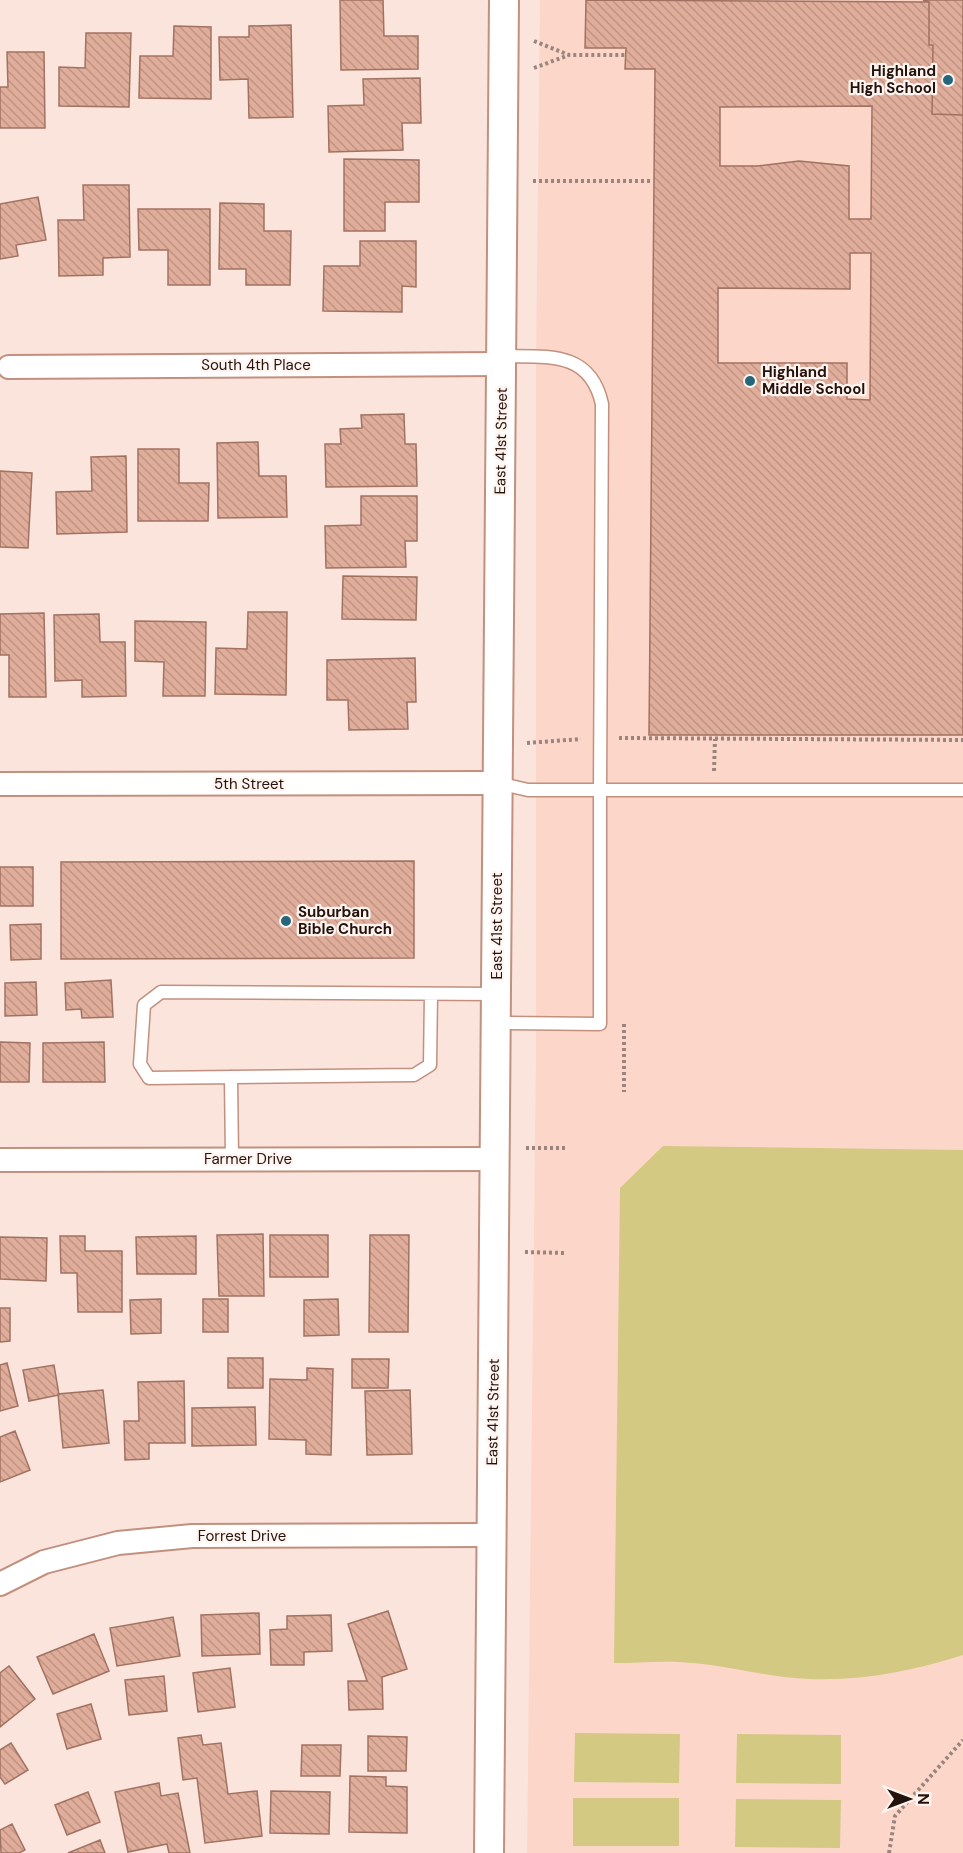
<svg xmlns="http://www.w3.org/2000/svg" width="963" height="1853" viewBox="0 0 963 1853" font-family="'DM Sans',sans-serif">
<style>
.built{fill:#fcd7c9}
.pitch{fill:#d4c983}
.building{fill:url(#building-back-hatch);stroke:#a17261;stroke-width:1.5;fill-rule:evenodd}
.lines{fill:none;stroke-linecap:round;stroke-linejoin:round}
.service-casing{stroke:#c1907e;stroke-width:15}
.minor-casing{stroke:#c1907e;stroke-width:26}
.tertiary-casing{stroke:#c1907e;stroke-width:32}
.path{stroke:#99857e;stroke-width:4;stroke-dasharray:3 3;stroke-linecap:butt}
.service{stroke:#fff;stroke-width:12}
.minor{stroke:#fff;stroke-width:22}
.tertiary{stroke:#fff;stroke-width:28}
.poi-dot{fill:#25677a;stroke:#fff4f0;stroke-width:2}
.labels{text-anchor:middle;dominant-baseline:central;stroke-width:4.5;stroke-linejoin:round;paint-order:stroke}
.poi-label{font-size:15px;font-weight:bold;fill:#24120c;stroke:#fff4f0;text-anchor:start}
.street-label{font-size:15px;fill:#24120c;stroke:#fff4f0}
</style>
<defs>
<pattern id="building-back-hatch" width="6" height="6" patternUnits="userSpaceOnUse" patternTransform="scale(1.5)"><rect width="6" height="6" fill="#e0ad9b"/><path d="M-1 5l2 2M0 0l6 6M5-1l2 2" fill="none" stroke="#c09484"/></pattern>
</defs>
<rect width="100%" height="100%" fill="#fae4dc"/>
<path class="built" d="M540,0H963V1853H527L536,1054V363Z"/>
<path class="pitch" d="M663,1146L963,1150V1655C913,1671 863,1681 810,1679C769,1678 731,1666 692,1663C666,1660 639,1663 614,1663L620,1188Z
M575,1733L680,1734L679,1783L574,1782Z
M737,1734L841,1735V1784L736,1783Z
M573,1798H679V1846H573Z
M736,1799L841,1800L840,1848L735,1847Z"/>
<path class="building" d="M340,0H383L384,36H418V69L341,70Z
M586,0L929,2V45H933L932,114L963,115V735H649L655,69H625L626,48H585ZM872,106L871,219H849V166L799,161L757,166H720V107ZM850,253H871L870,400L847,399V363H718V288L850,289Z
M923,0H963V115L932,114L933,45H929V2Z
M291,25L293,117L249,118L248,79L220,80L219,37H249V26Z
M174,26L211,27V99L139,98L140,56H173Z
M86,33H131L129,107L59,106V67L85,68Z
M7,52H44L45,128H0V87H8Z
M420,78L421,123H402L403,150L329,152L328,106L364,105L363,79Z
M344,159L419,160V202H385V231H344Z
M83,185H129L130,257L103,258V275L59,276L58,220H84Z
M38,197L46,240L16,245L18,256L0,259V204Z
M220,203L264,204V231H291L290,285H246V269H219Z
M138,209H210V285H168V250H139Z
M360,241H416V287L402,286V312L323,311L324,266H360Z
M404,414L405,444H416L417,486L326,487L325,444H341L340,429L362,428L361,415Z
M258,442L259,476H286L287,517L218,518L217,443Z
M138,449H179V483H209L208,521H138Z
M126,456L127,532L57,534L56,492L92,491L91,457Z
M0,471L32,473L28,548L0,547Z
M361,496H417V541H405L406,567L326,568L325,526L361,525Z
M343,576L417,577L416,620L342,619Z
M248,612H287L286,695L215,694L216,648L247,649Z
M44,613L46,697H9V655H0V614Z
M99,614L100,642H125L126,696L82,697V680L55,681L54,615Z
M135,621L206,622L205,696H163L164,662L135,661Z
M415,658L416,702H407L408,729L349,730L348,700H327V660Z
M414,861V958L61,959V862Z
M0,867H33V906H0Z
M41,924V959L11,960L10,925Z
M111,980L113,1017L82,1018L81,1009L66,1010L65,983Z
M36,982L37,1015L5,1016V983Z
M0,1042L30,1043L29,1082H0Z
M104,1042L105,1082H43V1043Z
M263,1234L264,1296H219L217,1235Z
M270,1235H328V1277H270Z
M370,1235H409L408,1332H369Z
M60,1236H85V1251H122V1312H78L77,1273H61Z
M196,1236V1274H137L136,1237Z
M0,1237L47,1238L46,1281L0,1279Z
M161,1299V1333L131,1334L130,1300Z
M203,1299H228V1332H203Z
M338,1299L339,1335L304,1336V1300Z
M0,1308H10V1341L0,1342Z
M228,1358H263V1388H228Z
M352,1359H389L388,1388H352Z
M7,1363L18,1406L0,1411V1365Z
M54,1365L59,1395L29,1401L23,1370Z
M307,1368L333,1369L331,1455L306,1454V1440L269,1439L270,1379L307,1380Z
M184,1381L185,1443H149V1459L125,1460L124,1421H139L138,1382Z
M103,1390L109,1443L63,1448L58,1394Z
M410,1390L412,1454L367,1455L365,1391Z
M255,1407L256,1445L192,1446V1408Z
M15,1431L30,1470L0,1482V1437Z
M388,1611L407,1669L382,1677L383,1709L349,1710L348,1681H367L348,1624Z
M259,1613L260,1654L202,1656L201,1615Z
M331,1615L332,1651L304,1652V1665H271L270,1630L287,1629V1616Z
M173,1617L180,1656L117,1666L110,1628Z
M94,1634L109,1671L53,1694L37,1657Z
M9,1666L35,1699L0,1727V1673Z
M230,1668L235,1707L198,1712L193,1673Z
M164,1676L167,1711L129,1715L125,1680Z
M91,1704L101,1739L67,1749L57,1714Z
M201,1735L203,1745L221,1743L228,1794L257,1791L262,1836L205,1843L197,1778L183,1780L178,1738Z
M368,1736L407,1737L406,1771H368Z
M11,1743L28,1770L5,1784L0,1777V1750Z
M302,1745H341L340,1776H301Z
M350,1776L386,1777V1786L407,1787V1833L349,1832Z
M159,1783L161,1796L178,1793L190,1853H169L167,1844L128,1852L115,1792Z
M271,1791L330,1792L329,1834L270,1833Z
M88,1792L100,1822L67,1835L55,1805Z
M12,1824L25,1850L19,1853H1L0,1830Z
M100,1840L105,1853H68Z"/>
<g class="lines">
<defs>
<path id="service" d="M498,783L528,790H600L602,404C590,350 547,357 502,356
M431,994L430,1065L414,1075L149,1078L140,1064L144,1005L161,992L496,994
M496,1023L600,1024V790H963
M231,1077L232,1159"/>
<path id="minor" d="M9,367L502,364
M0,784L498,783
M0,1160L495,1159
M0,1584L44,1562L118,1543L192,1536L492,1535"/>
<path id="tertiary" d="M489,1853L504,0"/>
</defs>
<use href="#service" class="service-casing"/>
<use href="#minor" class="minor-casing"/>
<use href="#tertiary" class="tertiary-casing"/>
<path class="path" d="M534,41L569,55H625
M534,68L569,55
M533,181H653
M619,738L963,740
M527,743L581,739
M714,771L715,739
M624,1024V1092
M526,1148H566
M525,1252L564,1253
M889,1853L895,1816L963,1740"/>
<use href="#service" class="service"/>
<use href="#minor" class="minor"/>
<use href="#tertiary" class="tertiary"/>
</g>
<g class="poi-dot">
<circle cx="948" cy="80" r="6"/>
<circle cx="750" cy="381" r="6"/>
<circle cx="286" cy="921" r="6"/>
</g>
<g class="labels">
<g class="poi-label">
<text x="936" y="71" text-anchor="end">Highland<tspan x="936" dy="17">High School</tspan></text>
<text x="762" y="372">Highland<tspan x="762" dy="17">Middle School</tspan></text>
<text x="298" y="912">Suburban<tspan x="298" dy="17">Bible Church</tspan></text>
</g>
<g class="street-label">
<text x="256" y="365">South 4th Place</text>
<text transform="translate(501 441) rotate(-89)">East 41st Street</text>
<text x="249" y="784">5th Street</text>
<text transform="translate(497 926) rotate(-90)">East 41st Street</text>
<text x="248" y="1159">Farmer Drive</text>
<text transform="translate(493 1412) rotate(-89)">East 41st Street</text>
<text x="242" y="1536">Forrest Drive</text>
</g>
</g>
<g transform="translate(909 1799) rotate(90)" stroke="#fff4f0" stroke-width="4.5" paint-order="stroke">
<path d="M0-4.5L10 22L0 15L-10 22Z" fill="#24120c"/>
<text y="-9" font-size="16" font-weight="bold" text-anchor="middle" fill="#24120c">N</text>
</g>
</svg>
